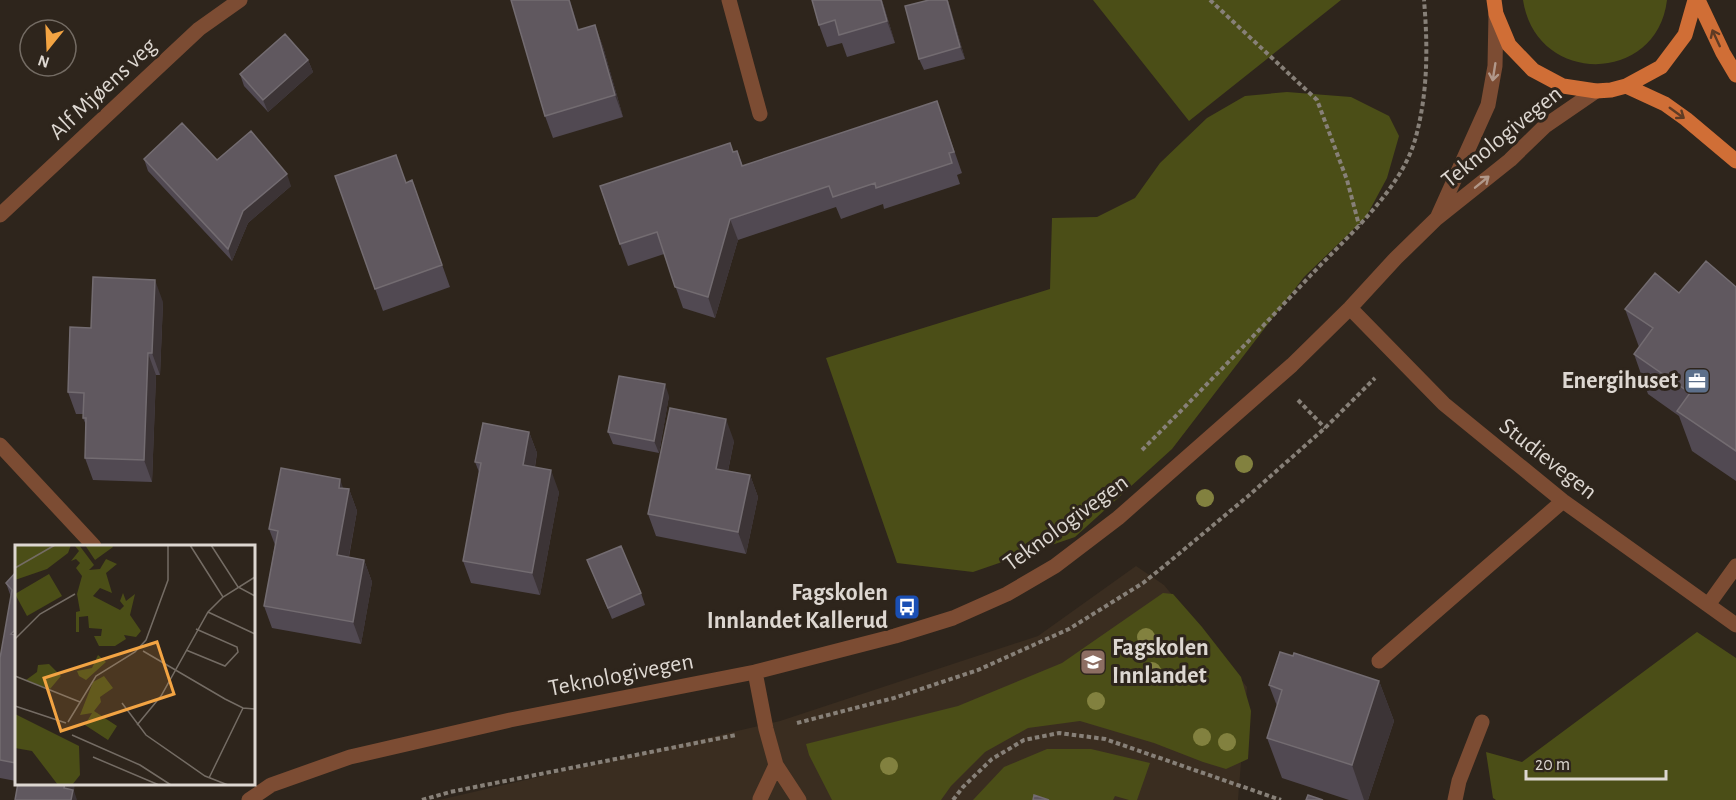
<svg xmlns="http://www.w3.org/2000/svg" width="1736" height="800" viewBox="0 0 1736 800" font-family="'Alegreya Sans',sans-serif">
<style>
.built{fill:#3a2d20}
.green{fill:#4b4e17}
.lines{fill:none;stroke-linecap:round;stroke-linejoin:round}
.path{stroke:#878078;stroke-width:4;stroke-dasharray:4.5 3;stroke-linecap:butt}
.minor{stroke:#7c4c33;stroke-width:15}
.major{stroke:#d06e36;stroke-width:15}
.tree{fill:#82813f}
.wall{fill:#514952}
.shaded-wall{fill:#3c3436}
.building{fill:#60585f;stroke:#736c71;stroke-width:1.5}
.oneway{stroke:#5f3b24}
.oneway2{stroke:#b1988a}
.labels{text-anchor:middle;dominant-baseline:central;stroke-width:6;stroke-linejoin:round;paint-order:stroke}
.street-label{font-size:24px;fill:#ddd7d1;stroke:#2e251c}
.poi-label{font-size:24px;font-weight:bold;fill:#ddd7d1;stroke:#2e251c;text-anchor:end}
.inset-road{fill:none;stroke:#746c64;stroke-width:1.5}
.view{fill:#f3a443;fill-opacity:0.15;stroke:#f3a443;stroke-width:3}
.inset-edge{fill:none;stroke:#ddd7d1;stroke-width:3}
</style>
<rect width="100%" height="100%" fill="#2e251c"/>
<path class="built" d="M1136,566L1164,585L1247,687L1238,800H439L780,721L1038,636Z"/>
<path class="green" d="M1093,0H1341L1189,121Z
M1523,0H1667C1657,85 1536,86 1523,0Z
M1287,92L1351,97L1389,116L1399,136L1387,178L1366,217L1304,277L1172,449L1075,537L973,572L897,563L826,358L1050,289L1052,218L1097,217L1135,198L1160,163L1207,118L1245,96Z
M1163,593L1173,594L1202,627L1241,677L1251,711L1248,759L1226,769L1203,762L1154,743L1080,721L1028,728L985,752L951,786L941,800H832L809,755L806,744L958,706L1062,663Z
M1697,632L1736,658V800H1496L1493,798L1486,752L1522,762Z
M1047,749H1091L1150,763L1137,800H1129L1115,796L1113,800H973L1004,767Z"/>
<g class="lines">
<path class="path" d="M1210,0L1317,100L1347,180L1359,225
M1298,400L1325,428
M1142,450C1199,393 1255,335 1310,276C1346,238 1400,191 1415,140C1428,94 1428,47 1424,0
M797,723L894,698L978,670L1069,629L1143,583L1163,567L1247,497L1325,428L1375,378
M422,800L450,792L736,735
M953,800L963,787L992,759L1024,740L1059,733L1105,739L1281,800"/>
<path class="minor" d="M729,0L760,114
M0,215L199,29L240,0
M1438,216L1488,105L1495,66L1496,14
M1350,308L1444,404L1563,501L1736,625
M0,445L94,546
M1708,605L1736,566
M1379,661L1563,501
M755,672L766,729L776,765L760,799
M776,765L799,800
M249,800L271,785L350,757L510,720L755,672L895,636L953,618L1007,594L1055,566L1118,518L1292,365L1350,308L1396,258L1436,219L1510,160L1545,126L1596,91
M1455,800L1459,781L1482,722"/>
<path class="major" d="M1494,0L1496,14L1509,45L1533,70L1563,86L1596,91L1611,90L1626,86L1661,67L1685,35L1695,0
M1698,0L1723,53L1736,75
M1626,86L1665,104L1686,119L1736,161"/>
</g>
<g class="tree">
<circle cx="1244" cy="464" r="9"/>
<circle cx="1205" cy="498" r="9"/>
<circle cx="1146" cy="637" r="9"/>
<circle cx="1152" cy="671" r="9"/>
<circle cx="1096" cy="701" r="9"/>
<circle cx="1202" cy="737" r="9"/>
<circle cx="1227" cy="742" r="9"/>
<circle cx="889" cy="766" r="9"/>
</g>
<path class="wall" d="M812,0H882L895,43L847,57L842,43L827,47L819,25Z
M948,0L965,59L924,70L919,59Z
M595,25L603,47L623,117L553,138L545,116L579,30Z
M308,60L313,72L268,112L244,86L240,74Z
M937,101L962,173L957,175L960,184L884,209L883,204L841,219L836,207L738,240L715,318L683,308L664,254L628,266L620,244L733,152L737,151L743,166Z
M144,159L217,160L291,186L248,223L232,261L148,171Z
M335,176L406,183L412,180L450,287L383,311Z
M1736,287V481L1692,451L1679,416L1648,394L1634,354L1639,347L1625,309L1679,293Z
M163,302L160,375H156L152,482L93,480L85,458L86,425L83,418L84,414H76L68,392Z
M669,396L659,453L613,444L608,432Z
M529,432L537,453L535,467L559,492L540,595L471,583L463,561L479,472L475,462Z
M734,441L728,471L750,475L758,497L746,554L656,536L648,514Z
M344,488L349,489L357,511L349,557L364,560L372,582L361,644L272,628L264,606L275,545L269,529Z
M587,560L641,593L645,605L612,619Z
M16,572V781L0,778V658L11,597L6,583Z
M1293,656L1379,681L1394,721L1368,800H1349L1282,778L1267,738L1277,706L1269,685Z"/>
<path class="shaded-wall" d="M569,0H570L586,52L578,30Z
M881,0H882L895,43L887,21Z
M948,0L950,7L965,59L960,47Z
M595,25L603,47L623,117L615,95Z
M308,60L313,72L268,112L263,100Z
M287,174L291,186L248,223L232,261L228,249L243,211Z
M730,219L738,240L715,318L708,297Z
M155,280L163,302L160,375L152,353Z
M148,353L156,375L152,482L144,460Z
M665,384L669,396L659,453L654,441Z
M726,419L734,441L724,490L716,469Z
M529,432L537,453L531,487L523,465Z
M551,470L559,492L540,595L532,573Z
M750,475L758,497L746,554L738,532Z
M340,479L347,499L349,489L357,511L345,577L337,555L339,488Z
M364,560L372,582L361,644L353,622Z
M16,629V650L11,634Z
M1379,681L1394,721L1368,800H1364L1352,765Z
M65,783H75L74,791L77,800H68L64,788Z"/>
<path class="building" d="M511,0H569L578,30L595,25L615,95L545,116Z
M812,0H881L887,21L839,35L835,20L819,25Z
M929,0H947L960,47L919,59L905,6Z
M285,34L308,60L263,100L240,74Z
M937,101L954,152L949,153L952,163L876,188L875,183L833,197L829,186L730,219L708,297L675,287L657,232L620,244L600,186L730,143L733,152L737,151L742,166Z
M182,123L217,160L251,131L287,174L243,211L228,249L144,159Z
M396,155L406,183L412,180L442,265L375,289L335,176Z
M1706,261L1736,287V451L1677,411L1690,393L1634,354L1653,328L1625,309L1655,273L1679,293Z
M93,277L155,280L152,353H148L144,460L85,458L86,418H83L84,393L68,392L70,327L91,328Z
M619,376L665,384L654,441L608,432Z
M670,408L726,419L716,469L750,475L738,532L648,514Z
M483,423L529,432L523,465L551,470L532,573L463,561L481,463L475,462Z
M281,468L340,479L339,488L349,489L337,555L364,560L353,622L264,606L278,531L269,529Z
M621,546L641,593L608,608L587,560Z
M16,572V629L11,634L16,635V763L0,760V658L12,590L6,583Z
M1280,652L1293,656L1294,653L1379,681L1352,765L1267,738L1282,690L1269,685Z
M18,783H65L64,788L73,790L71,800H15Z
M1034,795L1049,800H1033Z
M1308,795L1323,800H1306Z"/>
<defs><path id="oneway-shaft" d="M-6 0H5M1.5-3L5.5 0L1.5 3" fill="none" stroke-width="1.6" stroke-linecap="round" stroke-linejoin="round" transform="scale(1.5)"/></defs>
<g class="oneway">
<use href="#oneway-shaft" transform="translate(1716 38) rotate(-115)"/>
<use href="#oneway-shaft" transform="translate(1677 113) rotate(36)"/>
</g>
<g class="oneway2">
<use href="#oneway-shaft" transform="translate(1494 72) rotate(99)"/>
<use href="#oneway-shaft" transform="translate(1482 182) rotate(-39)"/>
</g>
<defs>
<symbol id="office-square" viewBox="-11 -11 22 22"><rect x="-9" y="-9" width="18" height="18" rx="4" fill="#5c6f8a" stroke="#2e251c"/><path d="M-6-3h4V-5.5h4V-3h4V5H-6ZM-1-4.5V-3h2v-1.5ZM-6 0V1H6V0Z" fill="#fff"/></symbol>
<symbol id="bus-square" viewBox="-11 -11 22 22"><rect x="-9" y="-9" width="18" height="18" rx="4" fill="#1a4fb4" stroke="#2e251c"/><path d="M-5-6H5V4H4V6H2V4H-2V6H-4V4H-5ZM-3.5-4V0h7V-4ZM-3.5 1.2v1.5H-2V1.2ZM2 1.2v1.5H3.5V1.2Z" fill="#fff"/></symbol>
<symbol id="university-square" viewBox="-11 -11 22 22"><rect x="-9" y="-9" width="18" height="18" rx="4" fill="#8d6e63" stroke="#2e251c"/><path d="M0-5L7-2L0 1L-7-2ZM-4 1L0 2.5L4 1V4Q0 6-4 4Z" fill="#fff"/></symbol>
</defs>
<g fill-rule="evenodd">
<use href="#office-square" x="1682" y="366" width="30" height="30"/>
<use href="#bus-square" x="892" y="592" width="30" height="30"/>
<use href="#university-square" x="1078" y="647" width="30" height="30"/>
</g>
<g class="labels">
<g class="street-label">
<text transform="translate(103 89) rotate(-43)">Alf Mjøens veg</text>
<text transform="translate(1502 137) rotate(-39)">Teknologivegen</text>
<text transform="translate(1548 459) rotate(38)">Studievegen</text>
<text transform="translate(1066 523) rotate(-36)">Teknologivegen</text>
<text transform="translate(621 675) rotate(-11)">Teknologivegen</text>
</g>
<g class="poi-label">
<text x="1678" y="381">Energihuset</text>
<text x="888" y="593">Fagskolen<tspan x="888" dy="28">Innlandet Kallerud</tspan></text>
<text x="1112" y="648" text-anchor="start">Fagskolen<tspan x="1112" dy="28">Innlandet</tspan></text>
</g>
</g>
<g transform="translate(15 545)">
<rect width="240" height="240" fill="#2e251c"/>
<path d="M0,0H56L53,8L32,24L0,35ZM64,0L79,20L74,25L85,24L91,14L102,19L91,28L97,48L85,43L78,51L105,65L109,61L105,56L108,48L111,56L120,49L115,70L126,86L121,92L109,90L111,94L100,101H84L79,91H86L87,84L74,83L73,71L64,72V87H61V67L65,66L62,49L67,31L61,23L65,18L61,14L56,16L64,6L60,1ZM70,0H97L98,2L80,15ZM34,29L47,51L12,71L0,49ZM83,110L91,117L71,135L64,131L62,126L77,123ZM34,119L46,131L35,144L11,135L22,127L23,120ZM89,131L98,143L85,152L86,157L79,166L102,181L93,195L70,180L77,168L65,170L78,137ZM0,169L64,201L65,230L57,240H43L17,206L0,203Z" fill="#4b4e17"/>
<path class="inset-road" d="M175,0L208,52M196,0L223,42L240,51M0,23L40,0M193,67L240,89M0,94L25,69L60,49M171,105L210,121L223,107L222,102L181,84M128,106L210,154L228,163L240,164M0,131L65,157M107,158L131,190L190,231L213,240M0,161L51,178M53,177L81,131L120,107L131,95L153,35V0M122,180L146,151L193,67L208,52L240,32M57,190L125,220L156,240M78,212L144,240M194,233L228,163"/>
<path class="view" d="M142,97L159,149L46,186L29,133Z"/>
<rect width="240" height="240" class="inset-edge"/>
</g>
<g transform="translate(48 48) rotate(198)"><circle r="28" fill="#2e251c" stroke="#746c64" stroke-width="1.5"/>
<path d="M0-4.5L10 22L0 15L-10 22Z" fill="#f3a443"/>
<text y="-9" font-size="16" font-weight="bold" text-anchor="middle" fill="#ddd7d1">N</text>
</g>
<path d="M1526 770v9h140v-9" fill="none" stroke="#ddd7d1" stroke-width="3"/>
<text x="1535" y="770" font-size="18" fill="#ddd7d1" stroke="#2e251c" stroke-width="4.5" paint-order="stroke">20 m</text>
</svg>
